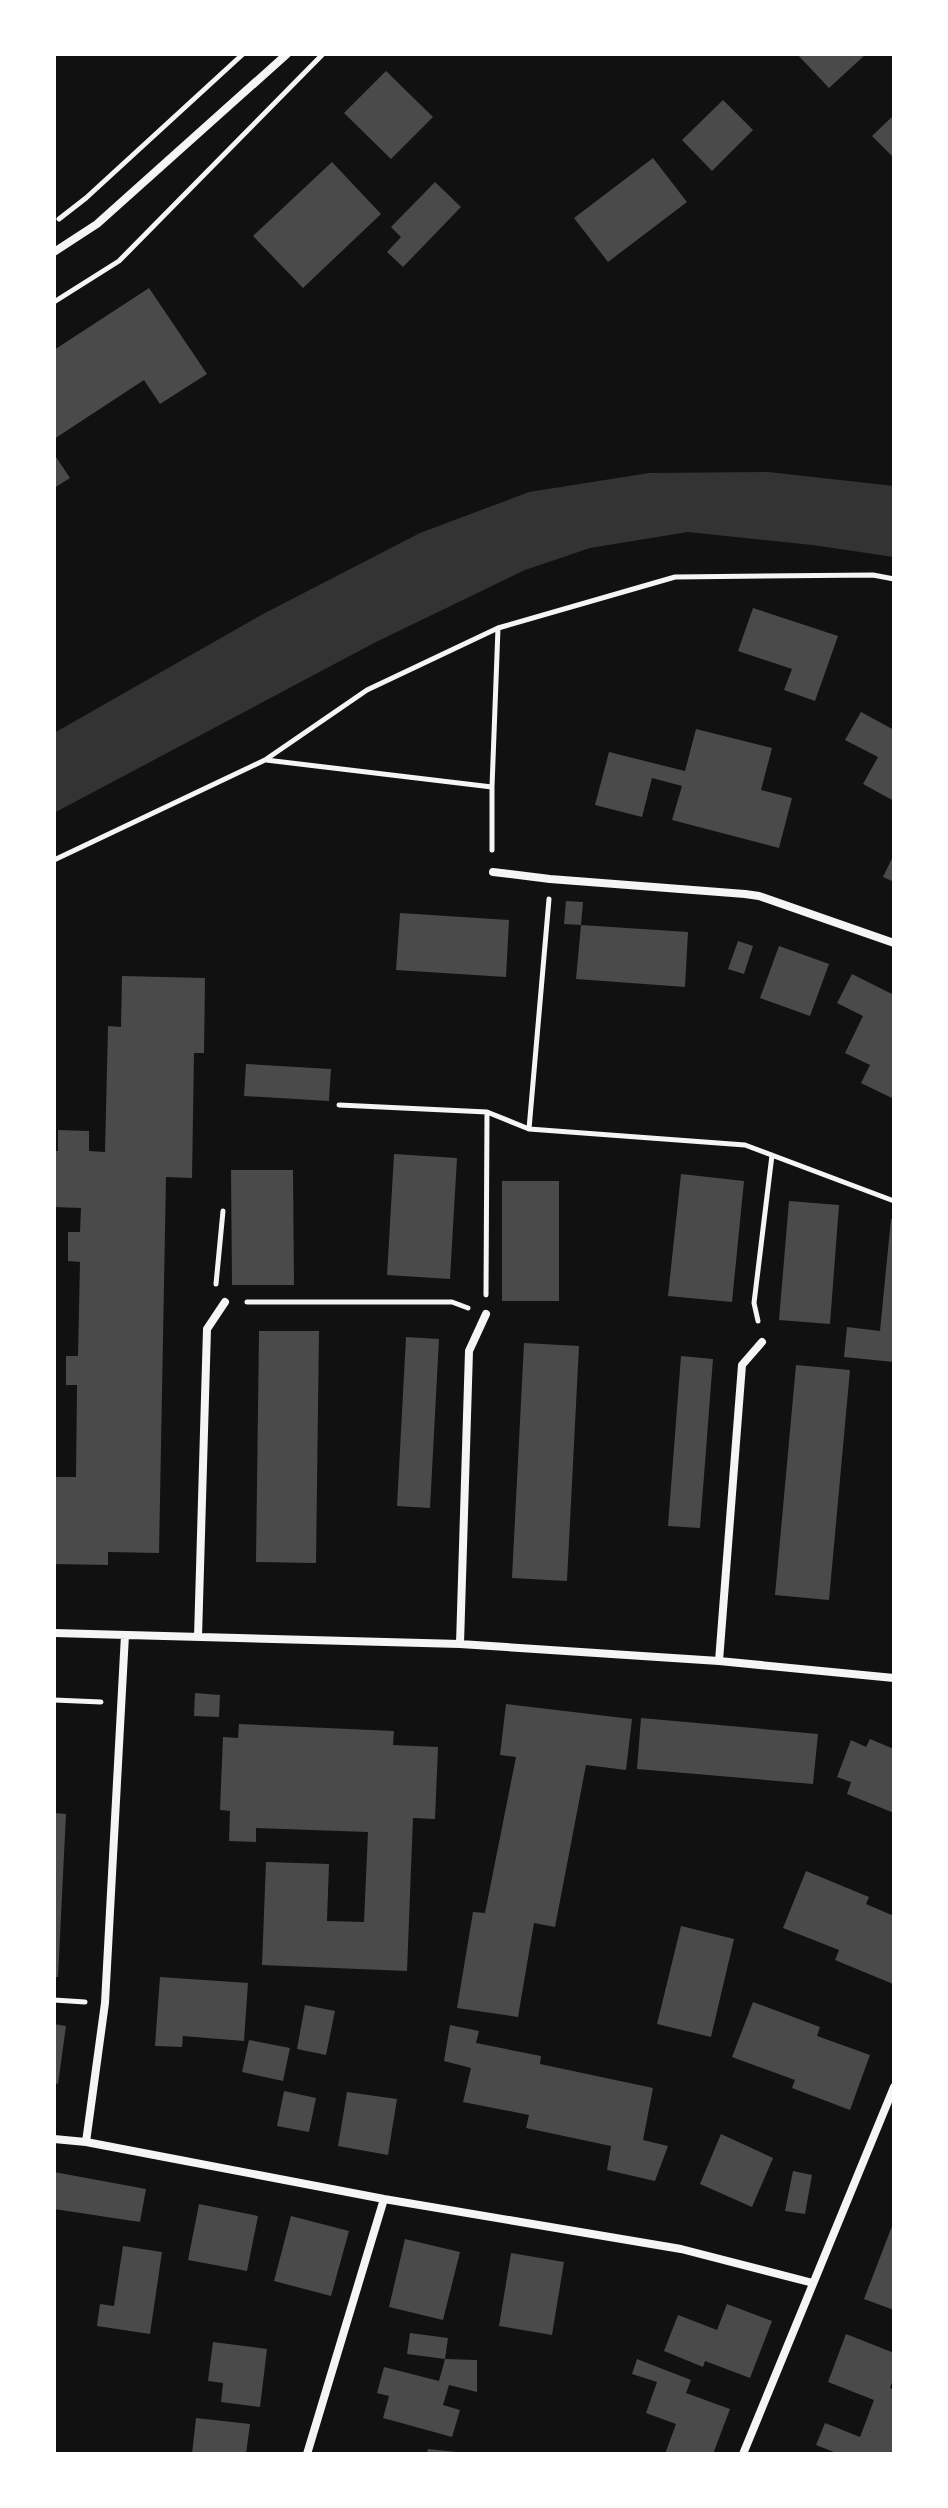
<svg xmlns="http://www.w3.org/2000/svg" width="948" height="2508" viewBox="0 0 948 2508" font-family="Rubik,sans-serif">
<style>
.water{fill:#333}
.building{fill:#4a4a4a}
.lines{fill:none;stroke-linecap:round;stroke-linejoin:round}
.path{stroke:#f5f5f5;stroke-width:5}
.minor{stroke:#f5f5f5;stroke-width:8}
</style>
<rect width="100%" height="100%" fill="#111"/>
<path class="water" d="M768,472L894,486V557L812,545L688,532L590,548L525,570L376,642L54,813V733L263,614L420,533L529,492L649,473Z"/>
<path class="building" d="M797,54H866L829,88Z
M386,71L433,117L391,159L344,113Z
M723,100L753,130L712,171L682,140Z
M894,115V158L872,136Z
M653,158L687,202L608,262L574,218Z
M332,162L381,214L303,288L253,236Z
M435,182L461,207L403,267L387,252L401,237L391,227Z
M149,288L207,374L160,404L144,380L54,439V350Z
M54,454L70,478L54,488Z
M753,608L838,636L815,701L784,690L792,669L738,651Z
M861,712L894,730V801L863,784L878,757L845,740Z
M696,729L772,748L761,790L792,798L779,848L672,820L682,786L652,778L642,817L595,805L609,752L685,771Z
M894,854V882L883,877Z
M566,901L583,902L581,925L688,932L685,987L576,979L581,925L564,924Z
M400,913L509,920L506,977L396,970Z
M738,941L753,946L744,974L728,969Z
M779,946L829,964L810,1016L760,998Z
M852,974L894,995V1057L892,1061L894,1062V1099L861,1083L870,1065L845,1053L863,1016L837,1003Z
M122,976L205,978L204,1053H194L192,1178L166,1177L159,1553L108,1552V1565L54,1564V1477H76L77,1385H66V1356H78L80,1262L68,1261V1232H80L81,1208L54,1207V1151H58V1130L89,1131V1151L105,1152L108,1026L121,1027Z
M246,1064L331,1069L329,1101L244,1096Z
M394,1154L457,1158L450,1279L387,1275Z
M231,1170H293L294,1285H232Z
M681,1174L744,1181L732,1302L668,1296Z
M502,1181H559V1301H502Z
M789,1201L839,1205L830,1324L779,1320Z
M891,1219H894V1362L844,1357L847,1327L880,1331Z
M259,1331H319L316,1563L256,1562Z
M406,1337L439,1339L430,1508L397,1506Z
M524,1343L579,1346L567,1581L512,1578Z
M681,1356L713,1359L700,1528L668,1526Z
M796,1365L850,1370L829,1600L775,1595Z
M195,1693L220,1695L219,1717L194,1716Z
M506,1704L632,1719L626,1770L586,1765L555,1927L534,1923L518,2017L457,2008L473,1912L485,1913L516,1757L500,1755Z
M641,1718L818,1734L813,1784L637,1769Z
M239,1724L394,1731L393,1745L438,1747L435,1819L413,1818L407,1971L262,1965L266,1862L329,1864L327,1921L364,1922L368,1832L256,1828V1842L229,1841L230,1811L220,1810L223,1737L238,1738Z
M870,1739L894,1749V1813L847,1794L851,1782L837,1777L851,1740L866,1747Z
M54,1813L66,1814L58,1977H54Z
M806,1871L869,1897L866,1904L894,1916L893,1984L835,1960L839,1950L783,1928Z
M681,1926L734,1939L711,2037L657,2024Z
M160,1977L248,1983L244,2041L183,2036L182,2047L155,2046Z
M753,2002L820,2027L817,2036L870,2055L850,2110L792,2088L795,2080L732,2057Z
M305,2005L335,2011L326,2055L297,2049Z
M54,2024L66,2026L58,2084L54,2083Z
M450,2025L479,2031L476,2043L541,2056L540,2064L653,2088L643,2140L668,2146L655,2181L607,2170L611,2146L526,2128L529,2115L463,2102L471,2068L444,2061Z
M249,2040L290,2048L283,2081L242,2072Z
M284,2091L316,2098L309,2132L277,2126Z
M347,2092L397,2099L388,2155L338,2146Z
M721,2134L773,2158L752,2207L700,2184Z
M793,2171L812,2175L805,2214L785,2211Z
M54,2172L146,2189L140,2222L54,2209Z
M199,2204L258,2216L247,2271L188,2260Z
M291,2216L349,2231L331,2296L274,2281Z
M894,2221V2310L864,2299Z
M405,2239L460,2252L443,2320L389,2307Z
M123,2246L162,2252L150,2334L97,2326L100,2304L114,2306Z
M511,2253L564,2262L552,2335L499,2326Z
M727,2304L772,2321L750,2378L705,2361L703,2367L664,2351L678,2315L717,2330Z
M410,2333L448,2338L445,2359L407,2354Z
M846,2334L894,2353V2377L890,2388L894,2390V2454H839L816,2445L825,2423L860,2437L874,2400L828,2382Z
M213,2342L267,2349L260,2407L221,2402L223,2383L208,2381Z
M445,2359L477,2360V2392L449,2385L443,2405L460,2410L452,2437L383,2418L389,2396L377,2393L384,2367L439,2381Z
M637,2359L691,2380L686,2393L730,2409L713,2454H665L676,2424L646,2413L657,2382L632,2374Z
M196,2418L250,2424L246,2454H192Z
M428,2449L457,2452V2454H427Z"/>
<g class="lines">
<path class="path" d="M59,219L86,198L243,54
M54,302L119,261L323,54
M266,760L492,787L498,628
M492,787V850
M54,860L265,760L367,690L498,628L675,577L873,575L894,579
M339,1105L487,1112L529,1129L745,1145L894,1201
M529,1129L549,899
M216,1284L223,1211
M486,1295L487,1112
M247,1302H452L468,1308
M758,1321L754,1303L772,1155
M54,1700L101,1702
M54,2000L85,2002"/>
<path class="minor" d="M54,252L97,224L287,54
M493,872L550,879L745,894L759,896L894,943
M54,1633L460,1644L719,1661L894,1678
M198,1637L207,1329L225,1302
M460,1644L469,1351L486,1314
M719,1661L742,1365L762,1342
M54,2139L86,2142L384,2199L681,2249L813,2283
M86,2142L105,2003L125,1635
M307,2454L384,2199
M743,2454L894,2087"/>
</g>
<rect width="948" height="2508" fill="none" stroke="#ffffff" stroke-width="112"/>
</svg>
